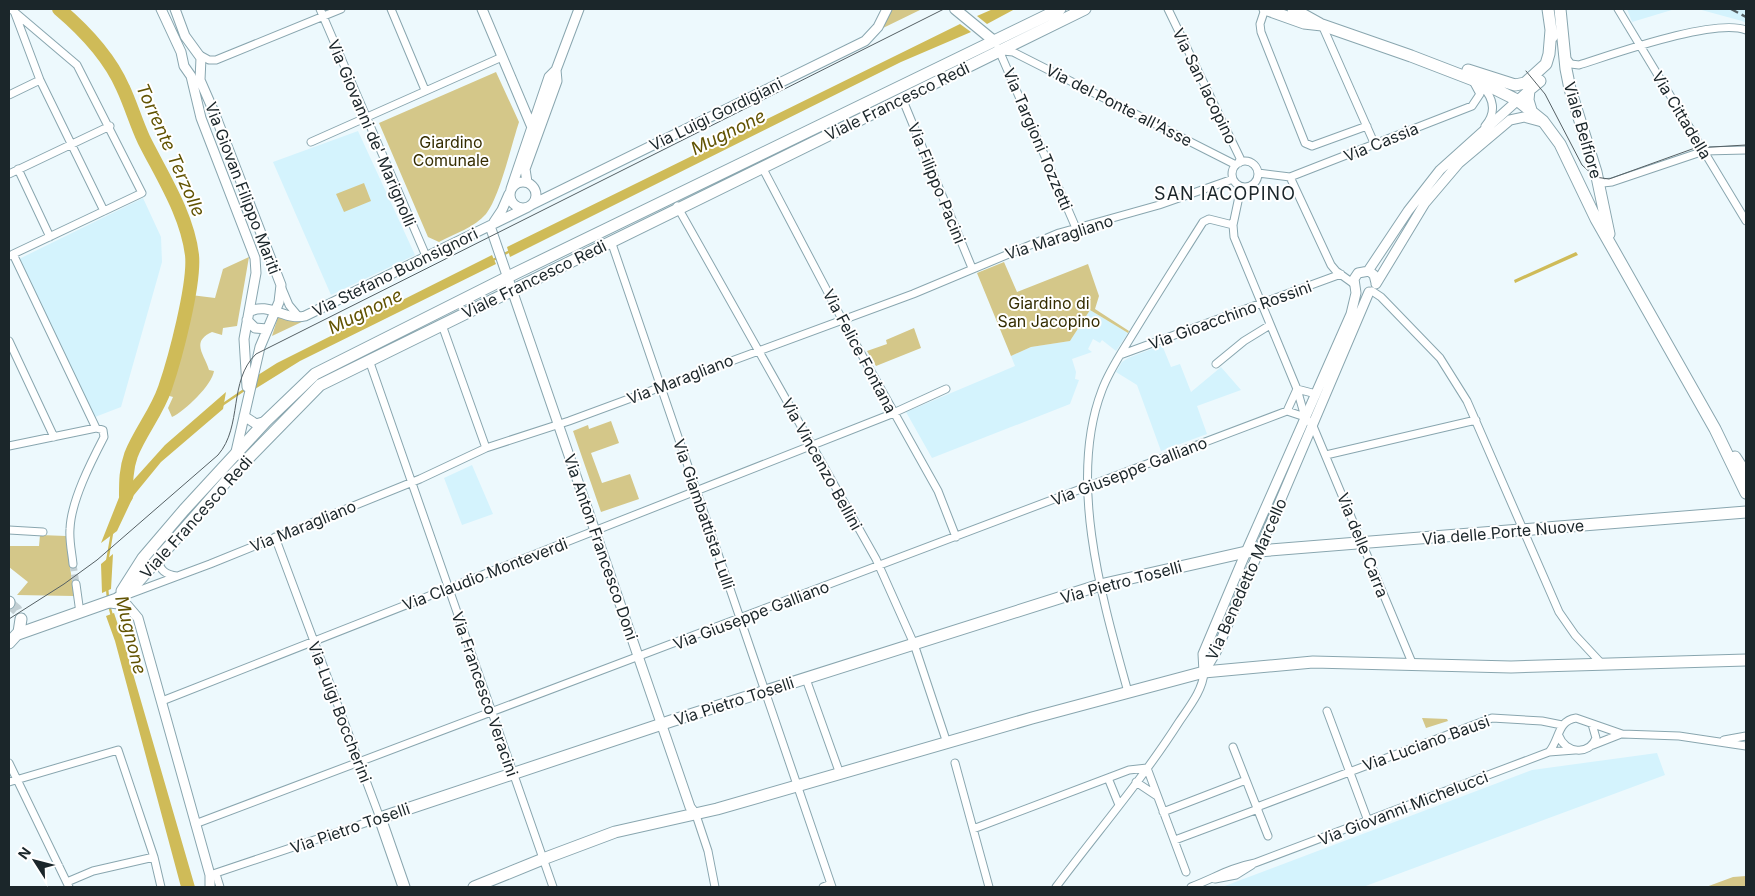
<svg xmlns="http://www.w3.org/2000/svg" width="1755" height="896" viewBox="0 0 1755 896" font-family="Inter,sans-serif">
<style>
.built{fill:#d4f3fd}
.green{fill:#d4c789}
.water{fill:#cfbb58}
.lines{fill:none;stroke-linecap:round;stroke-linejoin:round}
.stream{stroke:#cfbb58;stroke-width:2.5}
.river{stroke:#cfbb58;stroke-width:14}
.minor-tunnel{stroke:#c3cfd3;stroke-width:7;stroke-dasharray:7 3.5;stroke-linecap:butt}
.primary-tunnel{stroke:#c3cfd3;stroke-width:11;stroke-dasharray:11 5.5;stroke-linecap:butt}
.minor-casing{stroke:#89a6af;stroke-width:9}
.tertiary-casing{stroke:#89a6af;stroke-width:11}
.secondary-casing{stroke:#89a6af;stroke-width:12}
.primary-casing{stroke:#89a6af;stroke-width:13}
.minor{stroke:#fff;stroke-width:7}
.tertiary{stroke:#fff;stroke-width:9}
.secondary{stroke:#fff;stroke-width:10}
.primary{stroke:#fff;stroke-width:11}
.tram{stroke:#556064;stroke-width:1}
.rail{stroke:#556064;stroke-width:2.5;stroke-dasharray:8 4;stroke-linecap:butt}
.labels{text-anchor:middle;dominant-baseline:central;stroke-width:4;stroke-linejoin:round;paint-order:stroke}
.street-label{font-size:16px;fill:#1b262a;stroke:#fff}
.park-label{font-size:16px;fill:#342c00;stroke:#fff}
.water-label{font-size:18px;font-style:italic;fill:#615302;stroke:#fff}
.neighbourhood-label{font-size:18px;letter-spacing:1px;fill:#1b262a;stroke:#fff}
</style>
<rect width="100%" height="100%" fill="#edf9fd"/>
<path class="built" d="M1627,9H1675L1632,22Z
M1698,9H1746V23L1742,21Z
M358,131L415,255L331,295L273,162Z
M143,198L161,237L162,262L121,407L95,417L19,259Z
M1090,310L1128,333L1116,351L1102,340L1100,343L1093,339L1088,349L1092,352L1072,359L1076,372L1075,379L1079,380L1070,404L932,458L906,412L1015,366L1011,356L1031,347L1070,341Z
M1162,345L1171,367L1180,364L1191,392L1221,367L1241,390L1197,406L1207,434L1161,451L1137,385L1116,372L1122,362L1128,358Z
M472,465L493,514L462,525L444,478Z
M1657,753L1665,775L1363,887H1222L1532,770Z"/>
<path class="green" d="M890,9H922L883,28Z
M496,72L519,122C512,143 499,199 486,214C475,227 454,234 439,242L428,237L379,123Z
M364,183L371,201L344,212L336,194Z
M249,257L237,326L223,328L222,335L212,332C190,342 205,355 209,370L214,371C212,385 185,411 172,417L168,408L173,397L166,395L191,295L215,298L223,269Z
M1004,262L1017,292L1088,264L1099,296L1095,309L1129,331L1128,333L1090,310L1070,341L1031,347L1011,356L977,273Z
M278,317L291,321L308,319L272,336Z
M914,328L921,348L876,366L867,351L887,344L886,340Z
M611,421L619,443L591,453L602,483L630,474L639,499L601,512L573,431L588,425L589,429Z
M40,535L66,536L74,596L17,595L28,582L9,567V546H39Z
M1422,718L1447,719L1448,721L1426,728Z
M1746,876V887H1706L1733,877Z"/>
<path class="water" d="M993,9H1015L987,24L977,16Z
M960,24L971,32L901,62L510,257L507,247Z
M1576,252L1578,255L1515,283L1514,280Z
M492,255L496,264L300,361L255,389L258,375L277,363Z
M226,392L223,409L161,462L134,495L117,531L101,543L120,495L165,445Z
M113,554L111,589L102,593L101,564Z
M114,613L125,646L195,887H181L115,641L106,616Z"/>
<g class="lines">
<path class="stream" d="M493,260L510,251
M222,405L247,388
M107,562L112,533
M107,587L108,599
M109,605L112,616"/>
<path class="river" d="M59,9C85,31 109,56 123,88C131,105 136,123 144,140C162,176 187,214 192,255C195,284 175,359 165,388C157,412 140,432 131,455C126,469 126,482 126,496"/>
<path class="minor-tunnel" d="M73,564L76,584"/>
<path class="primary-tunnel" d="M9,603L17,610L21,619"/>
<defs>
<path id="minor" d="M320,9L426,256
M391,9L425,90
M1168,9L1240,158L1239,163
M1265,9L1260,24L1261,32L1305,143L1312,146L1367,126
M1618,9L1746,221
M14,11L40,80L104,211
M1322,25L1375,145
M998,48L1076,228
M1003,51L1013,52L1236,165
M198,54L209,60H216L341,9
M1566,58L1571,64L1579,65C1614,54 1714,18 1746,30
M1481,85C1494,98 1497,112 1485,126
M9,95L40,80
M902,98L972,268
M311,142L502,57
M1232 174a13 13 0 1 1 26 0a13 13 0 1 1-26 0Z
M762,167L844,323L938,491L956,537
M18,169L50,237
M1258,173L1290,177L1472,106L1480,94L1473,81
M9,174L110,126
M1290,177L1331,265L1336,271L1354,284
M1598,179L1603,183L1612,182L1704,151L1746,150
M1241,187L1233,225L1234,237L1297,389L1305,417
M677,206L876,559L914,644L947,743
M611,241L832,887
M13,254L96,428
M9,256L142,193L77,65L11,9
M281,286L289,305L299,317
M1372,291L1381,297L1440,358L1467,401L1559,612L1575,635L1601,663
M442,325L486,448
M9,341L54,437
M1120,355L1341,274
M369,360L553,887
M1216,364L1244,341L1270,325
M1297,389L1316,394
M1287,411L1297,389
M9,446L96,428L103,430L104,437C91,462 71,501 70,529C69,541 72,553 73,564
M1326,455L1476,420
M9,530L43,532
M159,558C158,570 166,575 177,576
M76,584L80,613
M127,595L210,564L420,479L486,448L569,421L913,294L1059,233L1159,205L1233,179
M806,679L840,774
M1128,692C1103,602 1067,481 1102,390C1109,371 1120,355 1131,337C1154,299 1179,260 1203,222L1209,219L1233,225
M162,701L889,415L946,389
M1327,711L1368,821
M1559,736C1565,753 1589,756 1596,738L1592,724
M1724,740L1746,736
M1593,745L1621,734
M1233,747L1268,836
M1549,752C1560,739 1557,721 1576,718L1622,734L1679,736L1746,746
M9,763L69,887
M955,763L989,887
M1147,768L1186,872
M1108,778L1119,805
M9,782L118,750L154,857L161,887
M1136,782L1157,796
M1257,807L1492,718L1542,721L1562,725
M1163,812L1246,780
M696,815L708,851L715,887
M195,824L1287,411L1305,417L1313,426L1413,665
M973,829L1129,770L1147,768
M1175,840L1258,809
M216,874L220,887
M210,875L380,818L275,537
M1215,879L1236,875L1252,865
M67,882L93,871L154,857
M823,887L831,884
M1056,887C1097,832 1142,780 1179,722C1189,707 1203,690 1204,672
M1191,887C1215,878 1229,868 1255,863L1549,752L1575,750"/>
<path id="tertiary" d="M161,9L181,52L184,66L191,76L201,118L255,258L256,273L244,339L247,387
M175,9L185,36L201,58L200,80L214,112L281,285L279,302L260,347L235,456
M482,9L531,125
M510 195a13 13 0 1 1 26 0a13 13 0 1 1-26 0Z
M527,182L525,169L557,81L556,70
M511,189L549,77L556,70L579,9
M531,205L865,41L878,27L887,9
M494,222L502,210L509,194
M490,226L690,807L696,815
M1368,271L1408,211L1440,170L1529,90
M1376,284L1425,203L1459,163L1510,120L1524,117L1542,122
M249,312C268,301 285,321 305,316L528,207
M247,320L255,328L267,329
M244,416L256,424L266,421
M110,603L127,605L138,618L210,875V887
M1204,672L1203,654L1246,552L1351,314L1356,293L1354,279L1358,273L1369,271L1374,275L1376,283
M1204,672L1216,652L1369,292"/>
<path id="secondary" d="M955,9L994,41"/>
<path id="primary" d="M1265,9L1304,23L1322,25L1411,56L1489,86L1517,100L1543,121L1560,144L1596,219L1715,429L1746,493
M1293,9L1320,24
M1548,9L1552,37
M1560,9L1566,69L1570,89L1596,172L1609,234
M1468,70L1515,85L1525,83L1546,64L1549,54L1551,30
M1531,110L1528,100L1529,90L1540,81
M1735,457L1746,474
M122,591L143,558L184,510L266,421L315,374L516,273L1060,9
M9,602V603
M18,634L117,599L135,585L230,477L320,385L1085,9
M9,643L19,632L21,619
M404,887L380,818L671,721L1100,585L1246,552L1746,512
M474,887L543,859L615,832L717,809L1032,718L1204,672L1313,662L1511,667L1746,660"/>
</defs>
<use href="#minor" class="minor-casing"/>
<use href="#tertiary" class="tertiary-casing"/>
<use href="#secondary" class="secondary-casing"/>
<use href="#primary" class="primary-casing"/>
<use href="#minor" class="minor"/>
<use href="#tertiary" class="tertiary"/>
<use href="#secondary" class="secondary"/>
<use href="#primary" class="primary"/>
<path class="tram" d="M1526,71L1545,94L1582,165L1595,177L1609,179L1695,148L1746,145
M9,619L64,584L97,560L218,455C243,426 228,381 256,354L944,9"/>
<path class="rail" d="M1731,9L1746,17"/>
</g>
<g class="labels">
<g class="street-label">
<text transform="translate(1205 86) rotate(64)">Via San Iacopino</text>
<text transform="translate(897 101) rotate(-26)">Viale Francesco Redi</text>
<text transform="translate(1119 105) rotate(27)">Via del Ponte all'Asse</text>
<text transform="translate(716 114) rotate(-26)">Via Luigi Gordigiani</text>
<text transform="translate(1682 115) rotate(59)">Via Cittadella</text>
<text transform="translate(1583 130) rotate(74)">Viale Belfiore</text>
<text transform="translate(372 133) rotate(67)">Via Giovanni de' Marignolli</text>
<text transform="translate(1038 139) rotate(67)">Via Targioni Tozzetti</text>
<text transform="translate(1381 142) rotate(-22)">Via Cassia</text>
<text transform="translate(937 183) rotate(68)">Via Filippo Pacini</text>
<text transform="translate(243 188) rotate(69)">Via Giovan Filippo Mariti</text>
<text transform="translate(1059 237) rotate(-18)">Via Maragliano</text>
<text transform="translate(395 272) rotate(-26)">Via Stefano Buonsignori</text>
<text transform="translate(534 279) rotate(-26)">Viale Francesco Redi</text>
<text transform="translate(1230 315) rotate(-20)">Via Gioacchino Rossini</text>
<text transform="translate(860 351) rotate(62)">Via Felice Fontana</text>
<text transform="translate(680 379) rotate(-21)">Via Maragliano</text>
<text transform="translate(822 464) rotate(61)">Via Vincenzo Bellini</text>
<text transform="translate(1129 471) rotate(-21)">Via Giuseppe Galliano</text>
<text transform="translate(704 514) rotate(71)">Via Giambattista Lulli</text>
<text transform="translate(196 517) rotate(-48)">Viale Francesco Redi</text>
<text transform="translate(303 526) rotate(-22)">Via Maragliano</text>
<text transform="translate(1503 532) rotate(-5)">Via delle Porte Nuove</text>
<text transform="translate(1363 545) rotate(68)">Via delle Carra</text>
<text transform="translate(601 547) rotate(71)">Via Anton Francesco Doni</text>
<text transform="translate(485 574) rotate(-21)">Via Claudio Monteverdi</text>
<text transform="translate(1246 579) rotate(-66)">Via Benedetto Marcello</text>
<text transform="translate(1121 582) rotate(-15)">Via Pietro Toselli</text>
<text transform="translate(751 615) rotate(-21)">Via Giuseppe Galliano</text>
<text transform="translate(485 694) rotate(71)">Via Francesco Veracini</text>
<text transform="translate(734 701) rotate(-18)">Via Pietro Toselli</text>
<text transform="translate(340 712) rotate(69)">Via Luigi Boccherini</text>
<text transform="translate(1426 743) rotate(-20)">Via Luciano Bausi</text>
<text transform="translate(1403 808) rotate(-21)">Via Giovanni Michelucci</text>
<text transform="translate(350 828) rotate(-19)">Via Pietro Toselli</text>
</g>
<g class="park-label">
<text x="451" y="142">Giardino<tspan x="451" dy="18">Comunale</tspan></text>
<text x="1049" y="303">Giardino di<tspan x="1049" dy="18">San Jacopino</tspan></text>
</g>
<g class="water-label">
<text transform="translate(728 132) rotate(-26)">Mugnone</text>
<text transform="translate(171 150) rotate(66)">Torrente Terzolle</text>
<text transform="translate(365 311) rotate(-26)">Mugnone</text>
<text transform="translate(131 635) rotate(76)">Mugnone</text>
</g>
<g class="neighbourhood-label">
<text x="1225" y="193">SAN IACOPINO</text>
</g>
</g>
<rect width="1755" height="896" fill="none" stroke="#1b262a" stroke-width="20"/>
<g transform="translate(35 861) rotate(306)" stroke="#ffffff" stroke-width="4" paint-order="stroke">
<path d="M0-4L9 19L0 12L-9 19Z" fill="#1b262a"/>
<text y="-8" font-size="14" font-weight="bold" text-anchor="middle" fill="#1b262a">N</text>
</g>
</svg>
